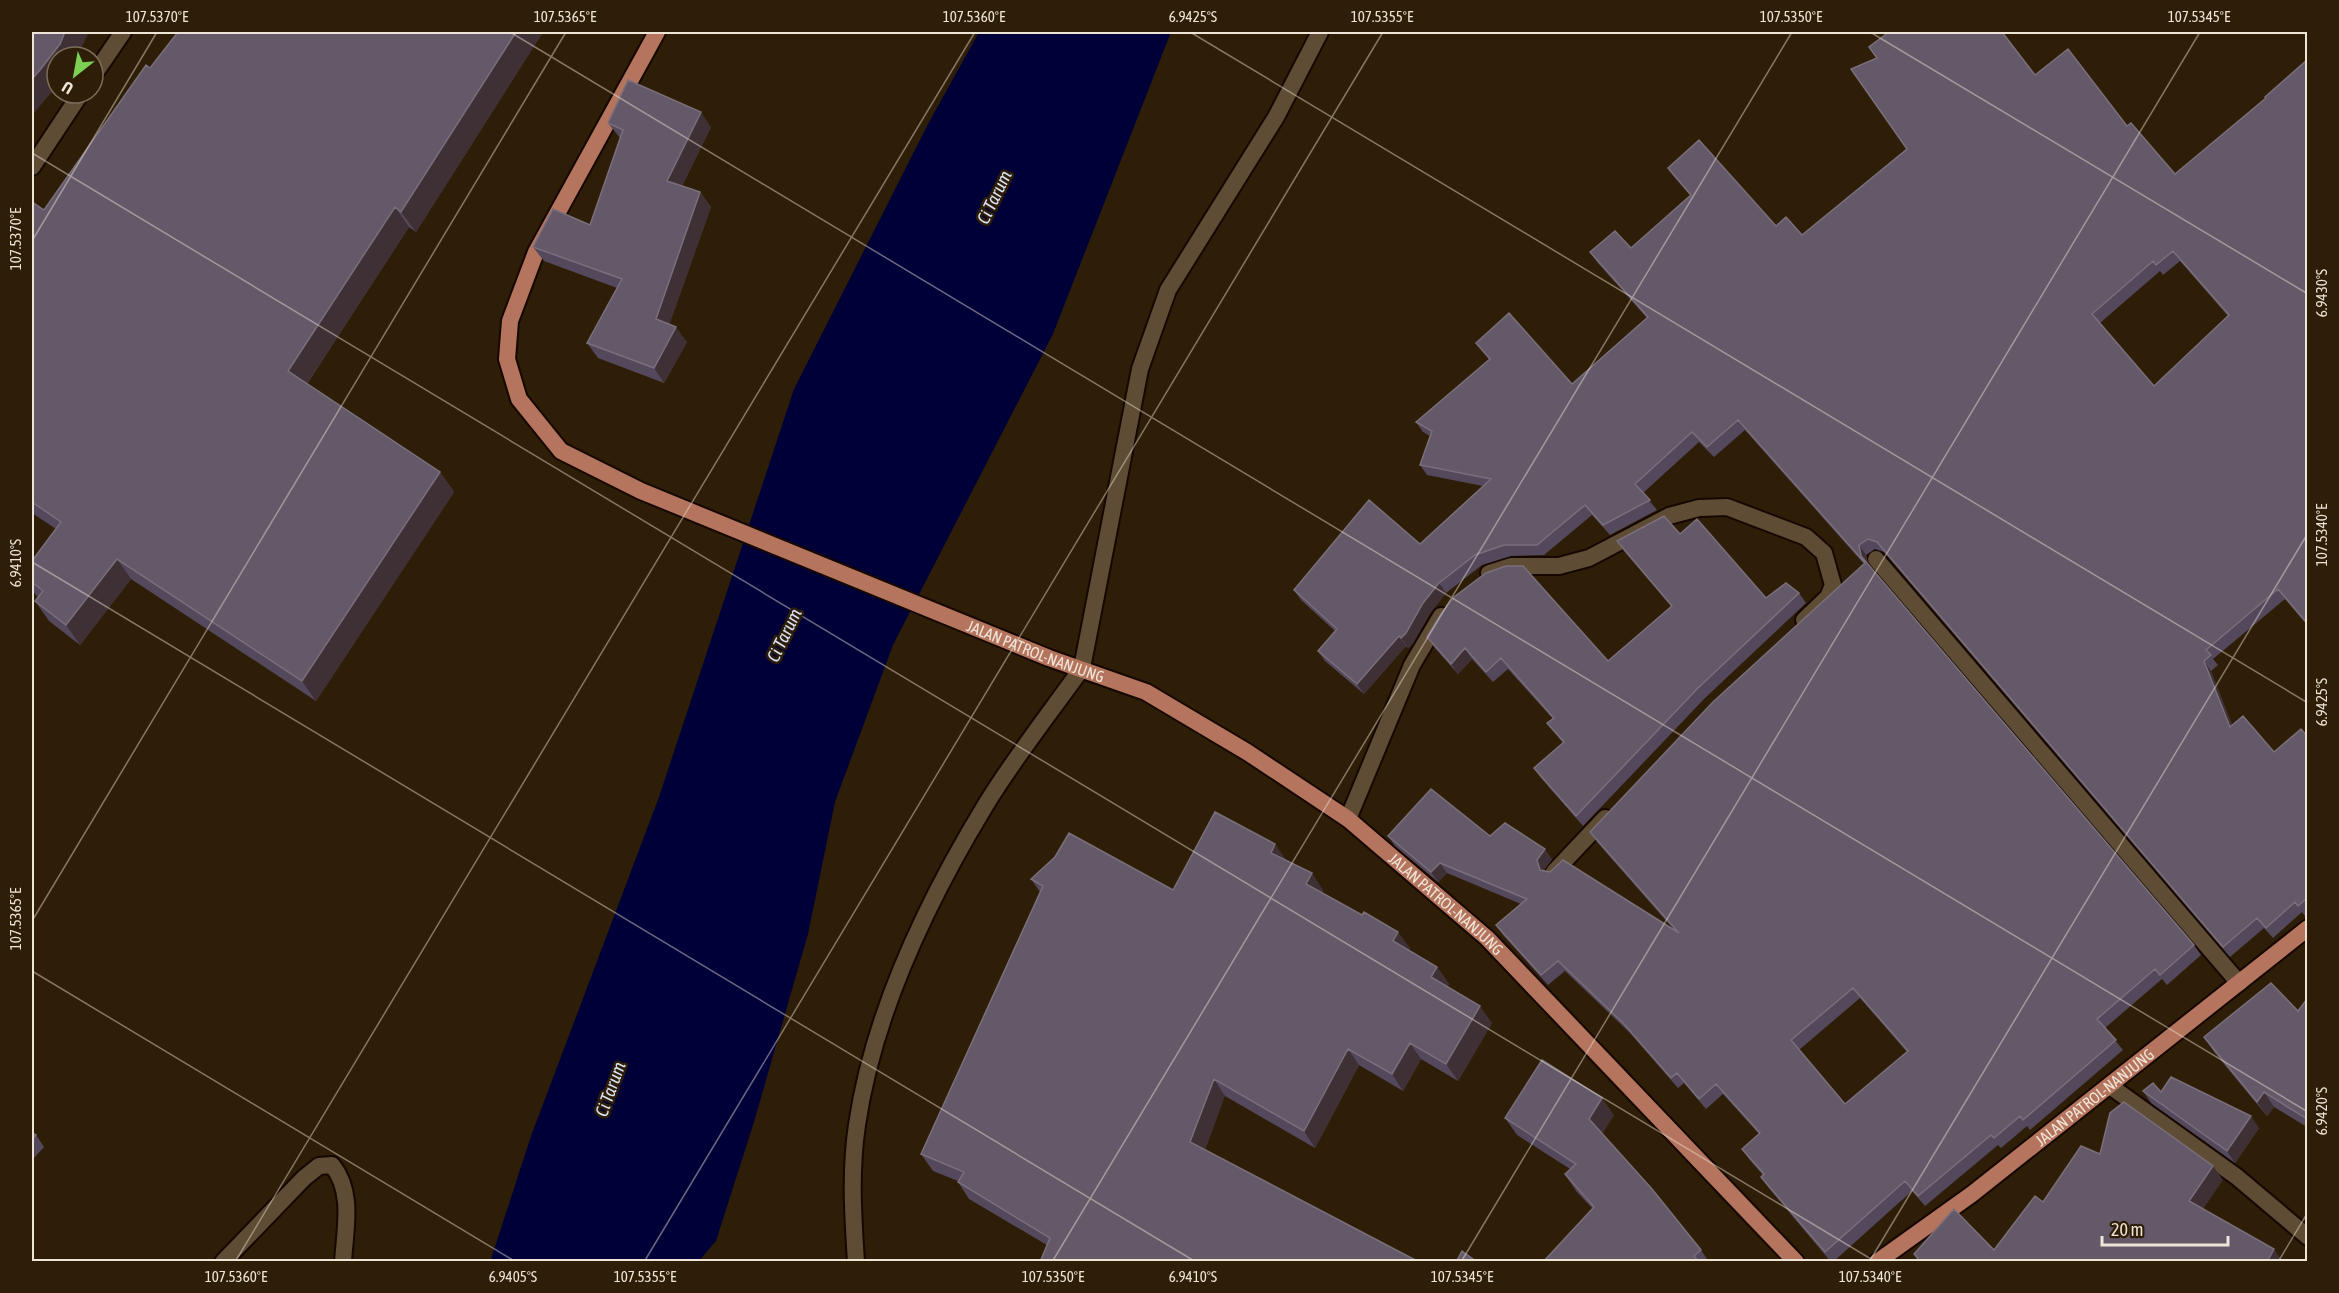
<svg xmlns="http://www.w3.org/2000/svg" width="2339" height="1293" viewBox="0 0 2339 1293" font-family="'Asap Condensed',sans-serif">
<style>
.water{fill:#000038}
.lines{fill:none;stroke-linecap:round;stroke-linejoin:round}
.service-casing{stroke:#160800;stroke-width:20}
.minor-casing{stroke:#160800;stroke-width:20}
.primary-casing{stroke:#160800;stroke-width:20}
.service{stroke:#5e4c35;stroke-width:16}
.minor{stroke:#5e4c35;stroke-width:16}
.primary{stroke:#b4745e;stroke-width:16}
.wall{fill:#54485c;fill-rule:evenodd}
.shaded-wall{fill:#3e3035}
.building{fill:#645969;stroke:#7a6f7b;stroke-width:1.5;fill-rule:evenodd}
.ticks{fill:none;stroke:#efe5d7;stroke-width:1.5;stroke-opacity:0.45}
.labels{text-anchor:middle;dominant-baseline:central;stroke-width:5;stroke-linejoin:round;paint-order:stroke}
.street-label{font-size:16px;fill:#efe5d7;stroke:#2e1e07}
.water-label{font-size:18px;font-style:italic;fill:#d8e5f8;stroke:#2e1e07}
.neatline{fill:none;stroke:#efe5d7;stroke-width:2}
.ticks-label{font-size:15px;text-anchor:middle;fill:#efe5d7}
</style>
<rect width="100%" height="100%" fill="#2e1e07"/>
<path class="water" d="M979,32H1171L1053,334L893,645L835,802L808,934L754,1122L716,1241L699,1261L490,1262L531,1136L659,797L794,389L928,124Z"/>
<g class="lines">
<defs>
<path id="service" d="M93,76L123,32
M32,167L81,93
M1082,668L1140,369L1168,290L1276,117L1320,32
M223,1262L304,1178L319,1166L332,1165C354,1192 345,1229 343,1262"/>
<path id="minor" d="M1876,559L2239,983
M1489,573L1511,566H1559L1589,558L1669,516L1699,508L1727,507L1806,537L1824,553L1833,585L1828,597L1804,620
M1348,819L1412,665L1441,616
M1554,872L1605,818
M2110,1086L2237,1177L2308,1237
M856,1262C853,1216 850,1171 857,1125C873,1015 928,900 985,806C1014,758 1050,713 1082,668"/>
<g id="primary">
<path id="s1" d="M657,32L536,252L510,321L507,359L519,399L561,451L641,491L1049,658L1146,692L1247,752L1348,819L1487,938L1796,1262"/>
<path id="s2" d="M1877,1262L1972,1194L2308,928"/>
</g>
</defs>
<use href="#service" class="service-casing"/>
<use href="#minor" class="minor-casing"/>
<use href="#primary" class="primary-casing"/>
<use href="#service" class="service"/>
<use href="#minor" class="minor"/>
<use href="#primary" class="primary"/>
</g>
<path class="wall" d="M543,32L416,232L409,227L307,384L440,472L454,492L316,701L131,579L80,645L49,621L35,601L38,597L35,594L32,589V561L56,529L32,513V202L44,210L150,68Z
M1869,47L2035,75L2127,126L2175,174L2266,98L2307,60V625L2285,599L2213,659L2218,665L2211,671L2232,725L2274,752L2307,735V914L2305,916L2302,912L2273,938L2264,928L2230,957L1884,552L1875,549L1866,555L1868,564L2194,945L2201,955L2167,985L2162,979L2105,1028L2123,1050L2030,1130L2027,1126L2001,1148L1998,1145L1925,1206L1912,1191L1833,1262H1831L1768,1187L1761,1177L1763,1175L1749,1159L1742,1149L1759,1134L1723,1094L1706,1109L1684,1083L1678,1088L1630,1033L1565,971L1548,985L1503,935L1496,925L1521,904L1447,873L1438,882L1395,846L1388,836H1490L1552,859L1544,870L1675,931L1597,842L1590,832L1864,564L1745,430L1714,457L1699,442L1643,493L1657,510L1610,535L1592,515L1544,555L1511,556L1482,565L1446,593L1430,613L1413,643L1408,648L1406,646L1364,694L1325,661L1318,651L1335,631L1301,600L1294,590L1420,544L1483,486L1427,475L1420,465L1430,436L1423,432L1416,422L1489,359L1476,343L1572,384L1647,318L1597,262L1590,252L1631,248L1690,195L1675,178L1668,168L1776,226L1802,235L1907,149L1877,59ZM2180,261L2228,316L2154,386L2100,323L2160,271L2163,275ZM1860,998L1907,1052L1845,1104L1799,1050Z
M608,123L711,127L682,186L700,192L711,207L669,325L687,342L664,383L598,358L587,343L617,288L544,261L533,247L590,225L620,138Z
M1680,534L1766,598L1799,593L1806,603L1705,698L1583,826L1541,778L1534,768L1563,743L1547,723L1553,719L1508,669L1493,682L1472,659L1458,674L1434,647L1427,637L1608,661L1671,606L1624,551L1617,541Z
M1287,861L1323,890L1322,893L1410,948L1409,950L1437,967L1449,984L1447,987L1492,1023L1458,1081L1421,1059L1403,1091L1359,1065L1315,1148L1225,1096L1047,1245L969,1199L958,1182V1181L933,1171L921,1154L1040,892L1031,879L1173,890Z
M2307,999V1127L2274,1107L2267,1116L2214,1052L2204,1037L2298,1011Z
M2143,1091L2161,1092L2259,1128L2235,1163L2151,1103Z
M1614,1115L1602,1133L1701,1250L1709,1262H1543L1593,1209L1576,1191L1565,1174L1570,1169L1517,1135L1505,1118Z
M32,1133L36,1135L44,1147L32,1160Z"/>
<path class="shaded-wall" d="M65,32H88V34L77,57H57V86L32,115V79Z
M516,32H543L416,232L401,212Z
M701,112L711,127L677,196L667,181Z
M700,192L711,207L666,334L656,319Z
M395,207L409,227L302,391L288,371Z
M676,327L687,342L664,383L654,368Z
M440,472L454,492L316,701L302,681Z
M1859,545L1866,555L1868,566L1861,556Z
M117,559L131,579L80,645L66,625Z
M1439,583L1446,593L1430,613L1413,643L1408,648L1401,638L1423,603Z
M1399,636L1406,646L1364,694L1357,684Z
M1465,648L1472,659L1458,674L1451,664Z
M2204,661L2211,671L2237,737L2230,727Z
M1275,844L1287,861L1271,853Z
M1545,849L1552,859L1544,870H1540L1537,860Z
M1440,863L1447,873L1438,882L1431,872Z
M1312,873L1323,890L1318,901L1306,884Z
M1398,932L1410,948L1404,957L1393,941Z
M1437,967L1449,984L1443,994L1431,977Z
M1480,1006L1492,1023L1458,1081L1446,1064Z
M1410,1043L1421,1059L1403,1091L1392,1074Z
M1348,1049L1359,1065L1315,1148L1304,1131Z
M1214,1079L1225,1096L1202,1159L1190,1142Z
M2264,1092L2274,1107L2267,1116L2257,1102Z
M1602,1098L1614,1115L1601,1136L1589,1119Z
M2251,1116L2259,1128L2235,1163L2227,1151Z
M2213,1166L2223,1180L2199,1215L2189,1201Z
M2274,1249L2283,1262H2267Z"/>
<path class="building" d="M32,32H65L60,44L40,70L32,79Z
M178,32H516L401,212L395,207L288,371L440,472L302,681L117,559L66,625L35,601L43,591L32,582V561L61,522L32,502V202L44,210L146,65L150,68Z
M1889,32H2002L2035,75L2068,49L2127,126L2131,123L2175,174L2266,98L2265,97L2307,60V623L2278,589L2206,650L2211,655L2204,661L2230,727L2243,716L2274,752L2301,729L2307,736V735V898L2298,906L2295,902L2266,928L2257,918L2223,947L1877,542L1868,539L1859,545L1861,556L2194,945L2160,975L2155,969L2097,1019L2116,1040L2023,1120L2020,1116L1994,1138L1991,1135L1918,1196L1905,1181L1825,1252L1761,1177L1764,1174L1742,1149L1760,1133L1716,1084L1699,1099L1677,1073L1671,1078L1623,1023L1558,961L1541,975L1496,925L1527,899L1440,863L1431,872L1388,836L1431,789L1490,836L1505,823L1545,849L1537,860L1540,870L1550,872L1563,860L1679,933L1590,832L1713,702L1865,563L1738,420L1707,447L1692,432L1635,484L1650,500L1603,525L1585,505L1537,545H1504L1475,555L1439,583L1423,603L1406,633L1401,638L1399,636L1357,684L1318,651L1337,629L1294,590L1369,500L1420,544L1491,479L1420,465L1432,431L1416,422L1490,359L1476,343L1509,313L1572,384L1648,317L1590,252L1615,231L1631,248L1691,195L1668,168L1699,140L1776,226L1786,217L1802,235L1907,149L1851,69L1877,58L1869,47ZM2173,251L2229,315L2154,386L2092,314L2153,261L2156,265ZM1853,988L1908,1051L1845,1104L1791,1040Z
M628,80L701,112L667,181L700,192L656,319L676,327L654,368L587,343L622,279L533,247L553,209L590,225L623,130L608,123Z
M1664,516L1680,534L1697,519L1766,598L1786,583L1799,593L1698,688L1576,816L1534,768L1564,742L1547,723L1554,718L1501,658L1486,672L1465,648L1451,664L1427,637L1441,614L1454,597L1486,573L1506,566H1523L1608,661L1672,606L1617,541Z
M1215,812L1275,844L1271,853L1312,873L1306,884L1362,915L1364,912L1398,932L1393,941L1437,967L1431,977L1480,1006L1446,1064L1410,1043L1392,1074L1348,1049L1304,1131L1214,1079L1190,1142L1419,1262H1040L1050,1238L958,1182L964,1172L921,1154L1043,886L1031,879L1055,857L1069,833L1173,890Z
M2271,983L2298,1011L2307,999V1119L2264,1092L2257,1102L2204,1037Z
M1542,1060L1602,1098L1589,1119L1652,1189L1701,1250L1694,1256L1699,1262H1543L1594,1207L1565,1174L1576,1164L1505,1118Z
M2171,1077L2251,1116L2227,1151L2143,1091L2153,1083L2161,1092Z
M2124,1102L2213,1166L2189,1201L2274,1249L2267,1262H1919L1920,1261L1914,1254L1954,1209L1994,1250L2035,1196L2043,1202L2081,1146L2100,1154L2110,1113Z
M32,1133L36,1135L32,1139Z
M1462,1251L1477,1262H1456Z"/>
<path class="ticks" d="M510,32L2308,1112M1190,32L2308,703M1870,32L2308,294M32,153L1876,1262M32,241L157,32M32,562L1196,1262M32,921L566,32M32,971L516,1262M235,1262L975,32M644,1262L1383,32M1052,1262L1792,32M1461,1262L2200,32M1869,1262L2308,533M2278,1262L2308,1212"/>
<g class="labels">
<g class="street-label">
<text stroke="none"><textPath href="#s1" startOffset="987">JALAN PATROL-NANJUNG</textPath></text>
<text stroke="none"><textPath href="#s1" startOffset="1473">JALAN PATROL-NANJUNG</textPath></text>
<text stroke="none"><textPath href="#s2" startOffset="273">JALAN PATROL-NANJUNG</textPath></text>
</g>
<g class="water-label">
<text transform="translate(994 197) rotate(-64)">Ci Tarum</text>
<text transform="translate(784 635) rotate(-64)">Ci Tarum</text>
<text transform="translate(610 1089) rotate(-70)">Ci Tarum</text>
</g>
</g>
<rect width="2339" height="1293" fill="none" stroke="#2e1e07" stroke-width="66"/>
<g transform="translate(75 75) rotate(211)"><circle r="28" fill="#2e1e07" stroke="#7b6e5a" stroke-width="1.5"/>
<path d="M0-4.5L10 22L0 15L-10 22Z" fill="#7cd155"/>
<text y="-9" font-size="16" font-weight="bold" text-anchor="middle" fill="#efe5d7">U</text>
</g>
<path d="M2102 1236v9h126v-9" fill="none" stroke="#efe5d7" stroke-width="3"/>
<text x="2111" y="1236" font-size="18" fill="#efe5d7" stroke="#2e1e07" stroke-width="4.5" paint-order="stroke">20 m</text>
<rect x="33" y="33" width="2273" height="1227" class="neatline"/>
<g class="ticks-label">
<text x="157" y="22">107.5370°E</text>
<text x="565" y="22">107.5365°E</text>
<text x="974" y="22">107.5360°E</text>
<text x="1193" y="22">6.9425°S</text>
<text x="1382" y="22">107.5355°E</text>
<text x="1791" y="22">107.5350°E</text>
<text x="2199" y="22">107.5345°E</text>
<text transform="translate(16 239) rotate(-90)" y="5">107.5370°E</text>
<text transform="translate(2322 293) rotate(-90)" y="5">6.9430°S</text>
<text transform="translate(2322 535) rotate(-90)" y="5">107.5340°E</text>
<text transform="translate(16 563) rotate(-90)" y="5">6.9410°S</text>
<text transform="translate(2322 702) rotate(-90)" y="5">6.9425°S</text>
<text transform="translate(16 919) rotate(-90)" y="5">107.5365°E</text>
<text transform="translate(2322 1111) rotate(-90)" y="5">6.9420°S</text>
<text x="236" y="1282">107.5360°E</text>
<text x="513" y="1282">6.9405°S</text>
<text x="645" y="1282">107.5355°E</text>
<text x="1053" y="1282">107.5350°E</text>
<text x="1193" y="1282">6.9410°S</text>
<text x="1462" y="1282">107.5345°E</text>
<text x="1870" y="1282">107.5340°E</text>
</g>
</svg>
